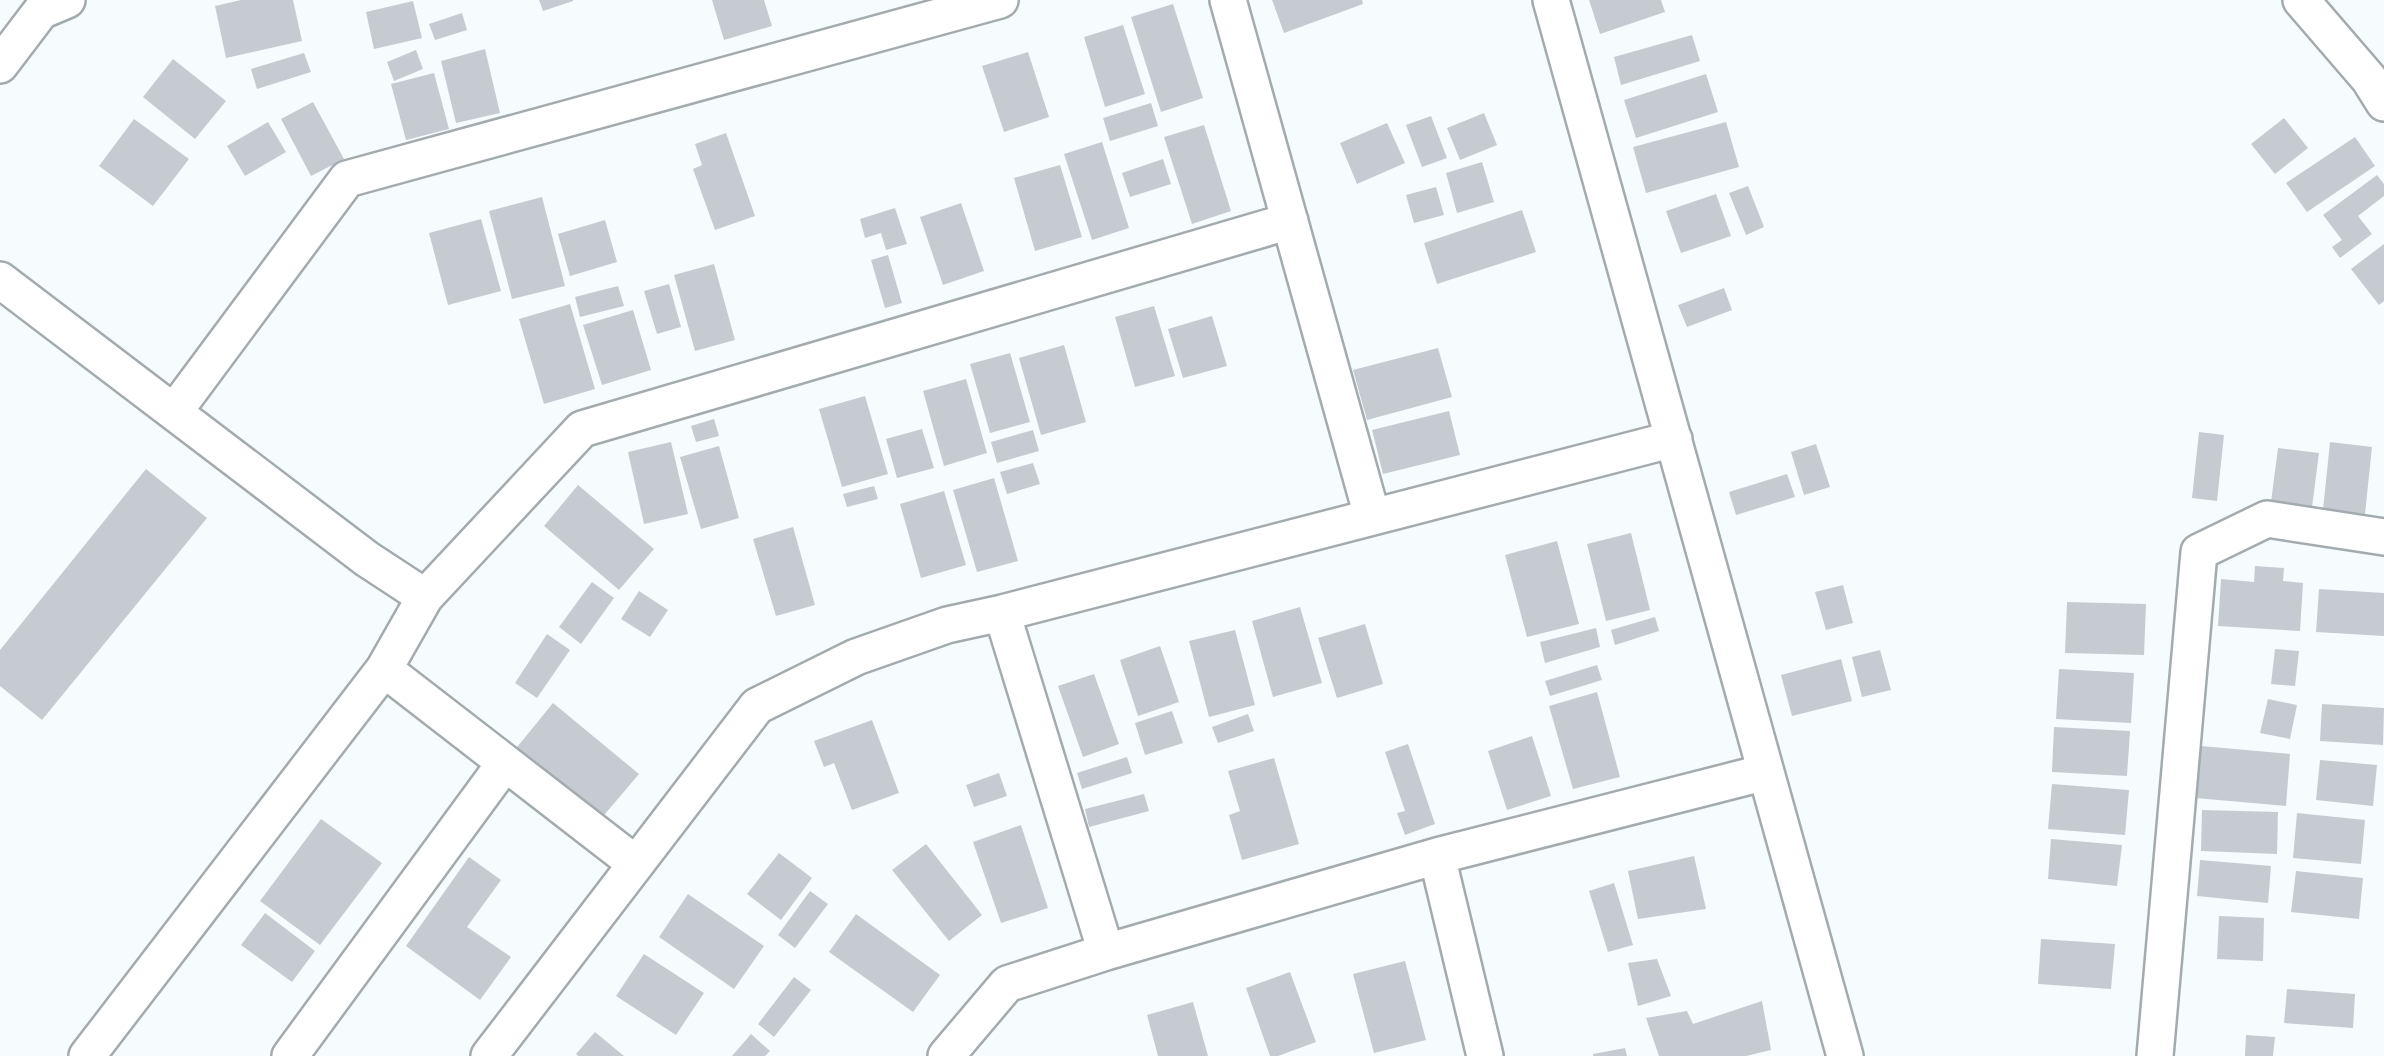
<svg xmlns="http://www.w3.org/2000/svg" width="2384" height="1056" viewBox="0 0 2384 1056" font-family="Inter,sans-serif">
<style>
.building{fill:#c6cbd2}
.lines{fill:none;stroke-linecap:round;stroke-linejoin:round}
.minor-casing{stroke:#a3abaf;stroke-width:40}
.minor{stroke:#fff;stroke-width:35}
</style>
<rect width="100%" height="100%" fill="#f6fbfe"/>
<path class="building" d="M241,0H293L302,41L226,58L215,6Z
M539,0H573V1L543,11Z
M712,0H764L772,26L724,40Z
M1272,0H1362L1363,4L1284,33Z
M1589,0H1661L1665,12L1600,34Z
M413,1L422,38L374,49L366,12Z
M1173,4L1203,98L1161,112L1131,17Z
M462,13L467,30L435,40L429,24Z
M1123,25L1145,94L1105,107L1084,37Z
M1692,35L1700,61L1621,85L1614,57Z
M485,49L500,113L456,123L441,61Z
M416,50L423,69L394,81L387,62Z
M1028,52L1049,117L1004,132L982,66Z
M304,53L311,72L257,89L251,69Z
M173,59L226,101L195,139L143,97Z
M434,73L449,129L406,140L391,84Z
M1706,74L1718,112L1636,138L1624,100Z
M313,102L344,159L311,176L281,119Z
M1151,103L1158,126L1110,141L1103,118Z
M1484,113L1497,145L1460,160L1447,128Z
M1431,116L1447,158L1422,167L1406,125Z
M2284,118L2308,148L2275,174L2251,144Z
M134,119L189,159L153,206L99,166Z
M268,122L286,152L245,176L227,146Z
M1726,122L1739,167L1646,193L1633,147Z
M1387,123L1405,163L1357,184L1340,143Z
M1204,125L1231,211L1192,224L1164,137Z
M726,133L755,216L715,230L693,169L702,165L695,144Z
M2355,137L2375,166L2307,212L2286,183Z
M1102,142L1129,228L1092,240L1064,154Z
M1163,159L1171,184L1130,197L1122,173Z
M1482,162L1494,202L1457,213L1446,173Z
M1060,165L1082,237L1035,251L1014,178Z
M2377,175L2384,184V196L2358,216L2372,234L2340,258L2332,247L2342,240L2323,215Z
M1748,186L1764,227L1746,235L1729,193Z
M1436,187L1444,215L1414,223L1406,195Z
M1716,194L1731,236L1681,253L1666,211Z
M542,197L565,286L512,299L489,211Z
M961,203L984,271L943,285L920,217Z
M895,208L907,244L886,250L881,233L865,238L860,219Z
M1522,210L1536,252L1437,284L1424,243Z
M481,219L501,291L448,305L429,233Z
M605,220L617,262L570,276L558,234Z
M2384,244V301L2379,305L2351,269Z
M888,255L902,303L885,308L871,260Z
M714,264L735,340L695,351L674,275Z
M669,284L681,327L657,334L644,291Z
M618,286L624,306L580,317L575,297Z
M1724,288L1732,310L1687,327L1678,305Z
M570,304L595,389L544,404L519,319Z
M1154,306L1175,376L1135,387L1115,317Z
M633,310L651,370L602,385L583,325Z
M1212,316L1227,366L1183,378L1168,329Z
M1064,345L1086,422L1041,435L1019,358Z
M1438,348L1452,397L1367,420L1353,370Z
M1010,353L1030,422L990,433L970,364Z
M966,379L987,453L944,466L923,391Z
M865,396L888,474L842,487L819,409Z
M1449,411L1460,455L1383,474L1372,430Z
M714,419L719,436L696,442L691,426Z
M922,429L934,468L897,478L886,439Z
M1033,430L1039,451L997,463L991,442Z
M2199,432L2224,435L2217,501L2192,498Z
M671,442L688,514L644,524L628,452Z
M2330,442L2372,447L2365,514L2323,510Z
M1816,444L1830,487L1804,495L1791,452Z
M719,446L739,518L701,529L680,457Z
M2278,448L2319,453L2312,507L2271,502Z
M1033,463L1040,484L1007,494L1000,472Z
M146,469L207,518L42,720L0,686V650Z
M1787,474L1795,497L1736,515L1729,492Z
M994,478L1018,561L977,572L953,490Z
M578,485L654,549L619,590L544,526Z
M874,486L878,499L847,507L843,494Z
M944,491L966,565L921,578L900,504Z
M793,527L815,605L776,616L753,539Z
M1631,533L1650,610L1606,621L1587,544Z
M1557,541L1579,624L1527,637L1505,555Z
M2255,566L2284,568L2283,581L2303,583L2300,631L2218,626L2221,579L2254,582Z
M592,582L614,598L581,644L559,627Z
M1843,585L1853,623L1826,630L1815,592Z
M2319,589L2384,593V636L2316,632Z
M639,591L668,610L650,637L621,619Z
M2067,602L2146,604L2144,655L2065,653Z
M1300,607L1322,683L1273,697L1252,621Z
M1655,617L1659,631L1615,645L1611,630Z
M1365,624L1383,684L1337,698L1318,638Z
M1596,628L1600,647L1545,663L1540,642Z
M1235,630L1255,705L1209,717L1189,641Z
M547,634L570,650L537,698L515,683Z
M1160,646L1179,702L1138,716L1120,660Z
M2275,649L2299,651L2295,686L2271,684Z
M1880,650L1891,690L1862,697L1852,657Z
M1841,659L1852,701L1792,716L1781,675Z
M1597,665L1602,680L1550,696L1545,681Z
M2059,669L2134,673L2131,723L2056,719Z
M1094,674L1119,744L1083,757L1058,686Z
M1597,692L1620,777L1573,789L1549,706Z
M2268,699L2297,705L2290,739L2260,733Z
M553,703L639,774L594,827L509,757Z
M2322,704L2384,708L2383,745L2320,741Z
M1172,711L1183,743L1145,755L1135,723Z
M1248,714L1254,731L1218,743L1212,727Z
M872,720L899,793L852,810L834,763L824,767L814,741Z
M2054,727L2130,731L2127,776L2052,772Z
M1532,736L1551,796L1507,810L1488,751Z
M1408,744L1435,824L1405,835L1397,813L1405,811L1385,752Z
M2201,746L2290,754L2286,806L2196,798Z
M1127,757L1132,773L1082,789L1077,773Z
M1274,758L1299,844L1242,860L1229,815L1240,811L1228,771Z
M2320,760L2377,765L2373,806L2316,800Z
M999,773L1007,796L974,807L966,785Z
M2052,784L2129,790L2125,835L2048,829Z
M1144,794L1149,811L1089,827L1085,809Z
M2202,810L2278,812L2277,854L2201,851Z
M2297,813L2365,820L2361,864L2293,858Z
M321,819L382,863L320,945L260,901Z
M1021,825L1048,908L1001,923L973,842Z
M2051,839L2122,845L2117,886L2048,879Z
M926,844L982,915L949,941L892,870Z
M779,853L812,878L781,920L747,894Z
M1694,856L1706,909L1638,919L1628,871Z
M469,857L501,880L467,927L511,957L480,1000L406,946Z
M2200,860L2271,866L2268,903L2197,896Z
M2296,871L2363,878L2359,919L2291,912Z
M1614,883L1633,945L1608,952L1589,891Z
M810,891L828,904L795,948L778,935Z
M688,894L764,946L734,989L659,937Z
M265,913L315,951L292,982L241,945Z
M856,914L940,975L913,1012L829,952Z
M2219,916L2264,918L2263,961L2217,959Z
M2041,939L2115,944L2111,989L2038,984Z
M644,954L704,993L676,1035L616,996Z
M1657,959L1671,996L1638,1006L1628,963Z
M1405,961L1426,1040L1374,1053L1353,974Z
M1290,972L1316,1042L1278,1056H1270L1246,988Z
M794,977L811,990L774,1037L758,1024Z
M2287,989L2355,994L2353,1028L2284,1023Z
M1762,1001L1771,1050L1746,1056H1659L1646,1018L1687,1011L1693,1024Z
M1193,1002L1208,1056H1158L1147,1015Z
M595,1032L624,1056H578L576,1054Z
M751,1034L770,1051L765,1056H732Z
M2246,1035L2275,1037L2273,1056H2245Z
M1625,1048L1627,1056H1593V1054Z"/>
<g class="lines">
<defs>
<path id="minor" d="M1228,0L1372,516
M1551,0L1845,1056
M2301,0L2369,79L2384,103
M0,65L41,11L67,0
M0,280L367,559L425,597L384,669L636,864
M174,412L347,179L1000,0
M425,597L582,429L1290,221
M1002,613L1106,952L1437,856L1766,772
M1437,856L1485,1056
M87,1056L384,669
M290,1056L505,763
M489,1056L757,706L856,657L947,625L1002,613L1674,439
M946,1056L1007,984L1106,952
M2155,1056L2199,552L2267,519L2384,537"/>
</defs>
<use href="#minor" class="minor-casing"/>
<use href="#minor" class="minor"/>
</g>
</svg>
